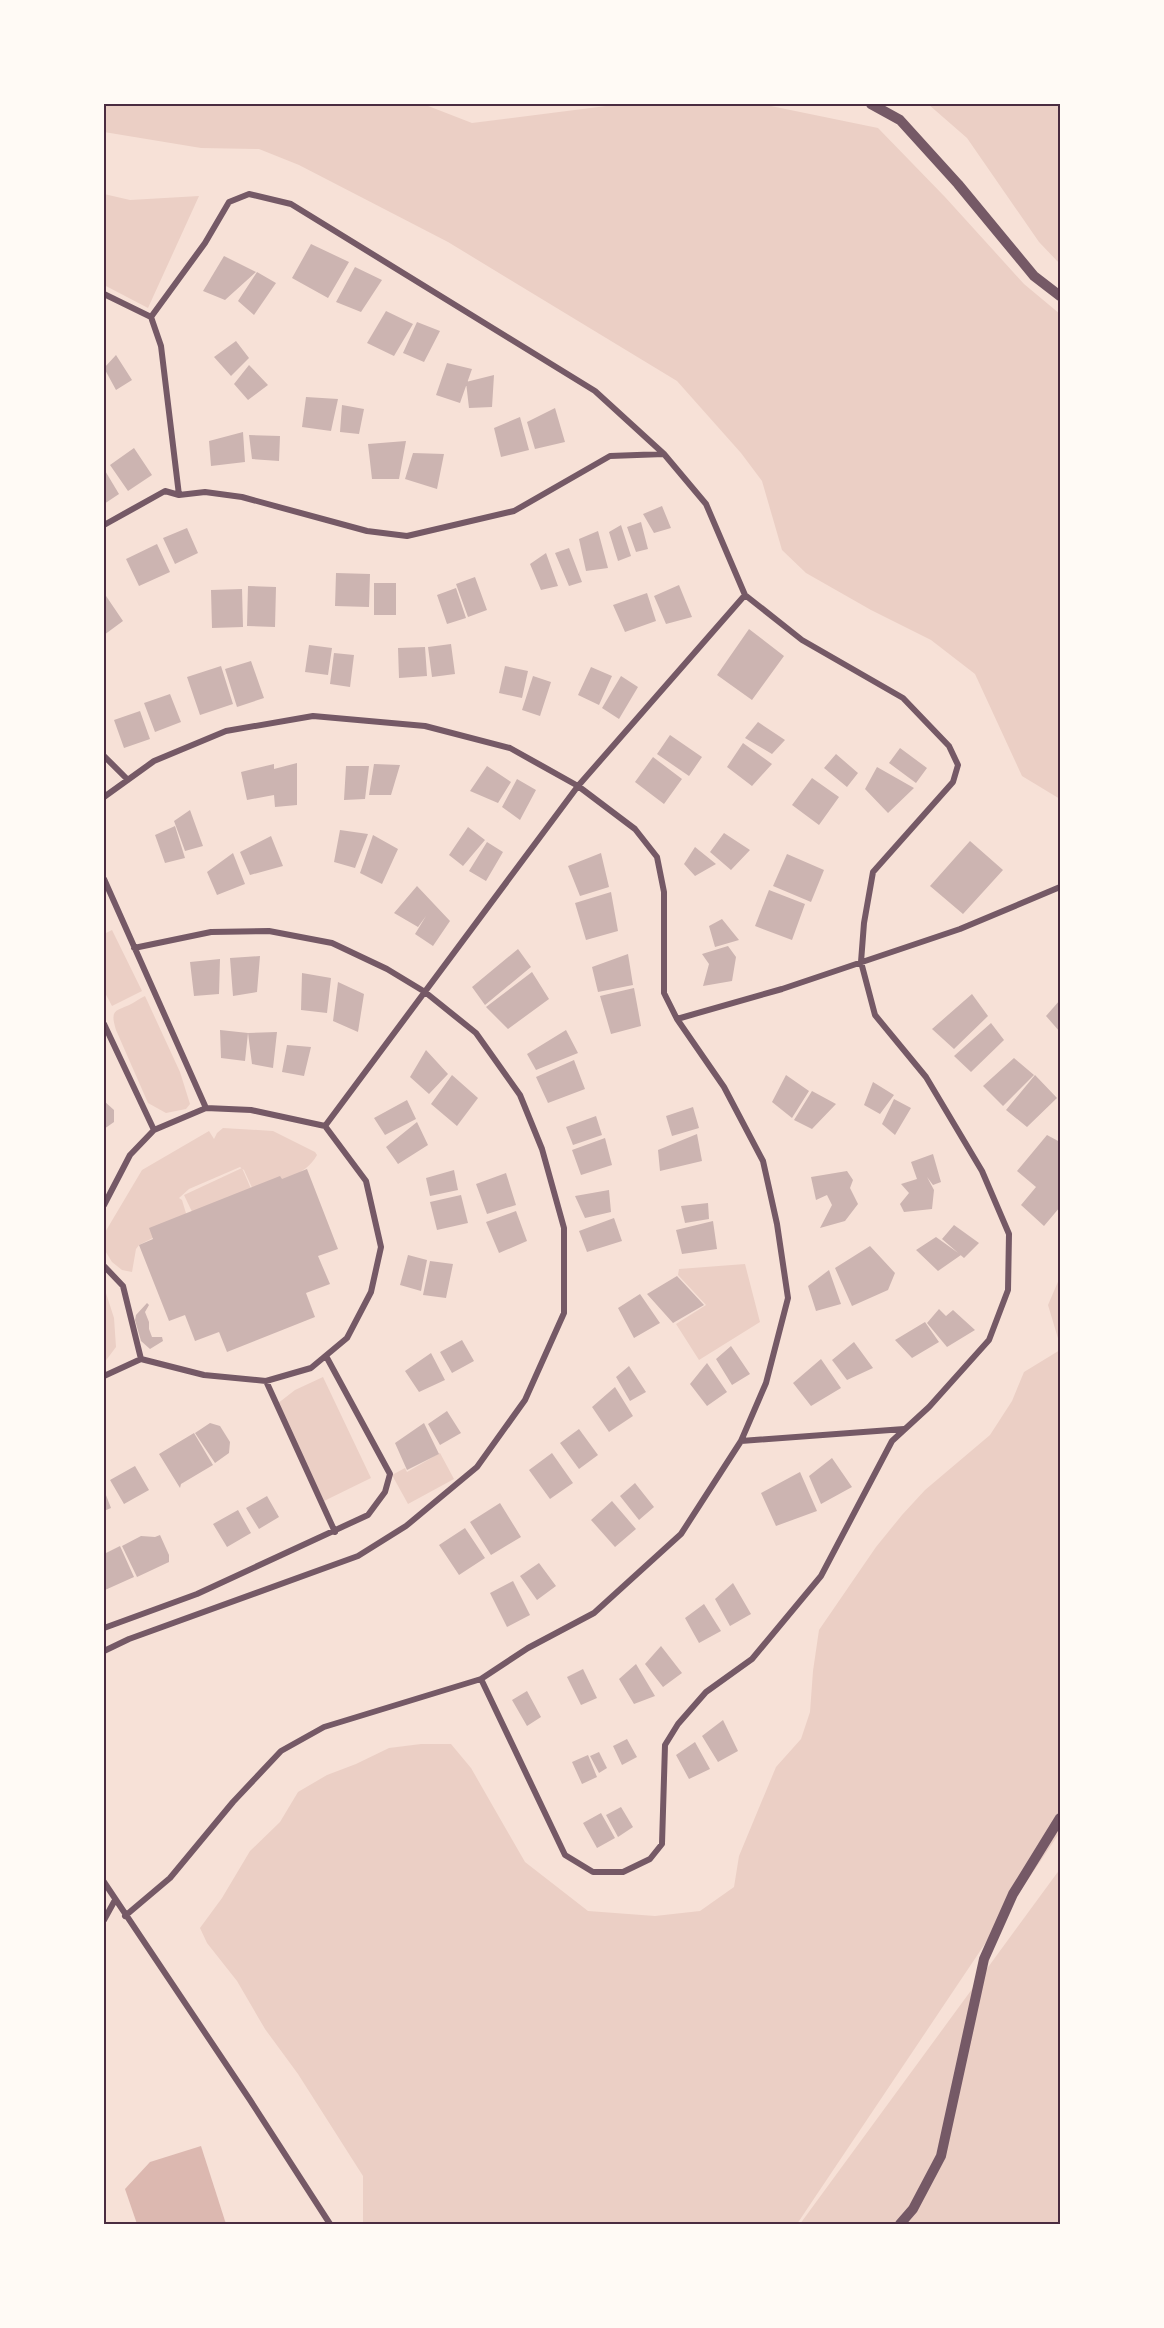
<svg xmlns="http://www.w3.org/2000/svg" width="1164" height="2328" viewBox="0 0 1164 2328" font-family="Karla,sans-serif">
<style>
.green{fill:#ebcfc5}
.water{fill:#dcb8b0}
.building{fill:#ccb4b1}
.lines{fill:none;stroke-linecap:round;stroke-linejoin:round}
.minor{stroke:#755966;stroke-width:6}
.tertiary{stroke:#755966;stroke-width:10}
.neatline{fill:none;stroke:#4a2c40;stroke-width:2}
</style>
<rect width="100%" height="100%" fill="#f7e1d7"/>
<path class="green" d="M104,104H423L472,123L622,104L766,105L878,128L945,197L1024,284L1060,314V799L1022,776L975,674L931,640L871,610L806,573L782,550L762,481L741,453L677,381L448,242L299,165L259,149L201,148L104,132Z
M928,104H1060V264L1039,242L967,138Z
M104,194L130,200L199,196L148,308L104,285Z
M112,930L142,991L112,1006L104,991V934Z
M145,996L180,1072L190,1104L186,1109L166,1113L148,1103L116,1030C109,1007 117,1012 133,1003C137,1001 140,998 145,996Z
M223,1128L273,1131L315,1152L317,1155C306,1176 275,1183 254,1192L244,1170L240,1167L189,1189L179,1198L182,1200L188,1220L139,1245L136,1249L132,1272L122,1270L112,1262L104,1249V1234L142,1170L209,1131L214,1139L217,1133Z
M242,1168L252,1191L195,1218L184,1195Z
M745,1264L760,1322L699,1360L676,1324L706,1305L678,1275L679,1269Z
M1060,1277V1345L1048,1305Z
M104,1287L114,1318L116,1347L104,1363Z
M1060,1350V1832L797,2224H363V2176L298,2074L265,2029L237,1981L207,1943L200,1928L222,1898L250,1851L280,1822L298,1792L327,1775L356,1764L389,1748L421,1744H451L471,1768L525,1862L588,1911L655,1916L700,1911L734,1887L739,1856L776,1767L801,1739L810,1712L813,1671L819,1630L876,1547L902,1515L925,1490L990,1435L1012,1401L1024,1372Z
M323,1377L371,1478L324,1501L277,1404L295,1390Z
M440,1453L454,1479L408,1504L392,1475L405,1468L407,1472Z
M1060,1869V2224H800Z"/>
<path class="water" d="M201,2146L226,2224H137L125,2189L150,2162Z"/>
<path class="building" d="M311,244L349,262L328,298L292,278Z
M224,256L256,272L225,300L203,291Z
M355,267L382,280L361,312L336,302Z
M257,272L276,283L254,315L238,301Z
M386,311L413,324L394,356L367,343Z
M417,322L440,331L424,362L403,353Z
M236,341L249,358L231,376L214,357Z
M116,355L132,380L116,390L104,368Z
M447,363L472,369L460,403L436,395Z
M249,365L268,385L248,400L234,384Z
M494,375L492,407L469,408L466,382Z
M306,397L338,399L331,431L302,427Z
M342,405L364,409L359,434L340,432Z
M555,408L565,442L535,449L527,422Z
M520,417L529,450L501,457L494,428Z
M243,432L245,462L211,466L209,441Z
M249,435L280,436L279,461L252,459Z
M406,441L399,479H372L368,444Z
M134,448L152,475L128,491L110,465Z
M413,453L444,454L437,489L405,479Z
M104,469L119,494L104,504Z
M662,506L671,528L654,533L643,514Z
M641,522L648,549L636,552L627,527Z
M621,525L631,556L618,561L609,532Z
M187,528L198,553L175,564L163,538Z
M598,531L608,568L586,571L579,539Z
M157,544L170,572L139,586L126,559Z
M569,548L582,582L569,586L555,553Z
M546,553L558,586L541,590L530,564Z
M336,573L370,574L369,607L335,606Z
M475,577L487,610L468,617L456,584Z
M374,583H396V615H374Z
M679,585L692,617L666,624L654,596Z
M248,586L276,587L275,627L247,626Z
M456,588L466,618L447,624L437,595Z
M242,589L243,627L212,628L211,590Z
M104,593L123,621L104,635Z
M647,593L656,621L625,632L613,605Z
M749,629L784,656L752,700L717,675Z
M451,644L455,674L432,677L428,647Z
M309,645L332,648L328,675L305,672Z
M425,647L427,676L399,678L398,648Z
M334,653L354,655L350,687L330,684Z
M251,661L264,698L237,707L225,669Z
M221,666L233,704L200,715L187,677Z
M505,666L528,671L522,698L499,693Z
M591,667L612,676L599,705L578,695Z
M533,676L551,682L540,716L522,710Z
M621,676L638,687L619,719L602,708Z
M170,694L181,722L155,732L144,703Z
M140,711L150,739L124,748L114,720Z
M758,722L785,740L772,754L745,738Z
M670,735L702,757L689,776L657,754Z
M743,743L772,764L752,786L727,767Z
M900,748L927,768L916,783L889,763Z
M836,754L858,773L847,787L824,768Z
M653,757L682,779L664,804L635,782Z
M297,763V805L275,807L274,795L247,800L241,772L274,764V769Z
M374,764L400,765L391,795H369Z
M346,766H369L365,799L344,800Z
M487,766L511,782L498,803L470,791Z
M877,767L914,788L888,813L865,789Z
M812,778L839,797L819,825L792,805Z
M517,779L536,790L520,820L502,807Z
M190,810L203,846L185,851L174,821Z
M175,826L185,858L165,863L155,835Z
M468,827L485,840L463,866L449,855Z
M340,830L368,834L355,868L334,862Z
M724,833L750,850L731,870L710,852Z
M373,835L398,849L382,884L360,873Z
M271,836L283,866L250,875L240,852Z
M970,841L1003,870L963,914L930,886Z
M487,842L503,852L486,881L469,871Z
M695,847L716,864L695,876L684,864Z
M233,853L245,884L217,895L207,872Z
M601,853L609,887L580,896L568,866Z
M787,854L824,870L811,902L773,886Z
M417,886L450,921L433,946L415,934L426,916L418,927L394,913Z
M769,890L805,904L792,940L755,926Z
M611,892L618,931L586,940L575,903Z
M722,919L739,940L715,947L709,926Z
M728,946L736,957L732,981L703,986L709,964L702,954Z
M518,949L531,967L485,1005L472,987Z
M628,954L633,985L598,992L592,967Z
M260,956L257,992L233,996L230,958Z
M220,959L219,994L194,996L190,962Z
M532,972L549,999L508,1029L486,1007Z
M302,973L331,978L327,1013L301,1010Z
M338,982L364,994L358,1032L333,1021Z
M634,988L641,1026L611,1034L600,996Z
M972,994L988,1016L954,1049L932,1029Z
M1060,1000V1032L1046,1016Z
M991,1023L1004,1040L971,1072L954,1056Z
M220,1030L248,1033L245,1061L221,1058Z
M566,1030L578,1053L536,1070L527,1054Z
M277,1032L273,1068L252,1064L248,1033Z
M287,1045L311,1047L304,1076L282,1072Z
M426,1050L448,1074L429,1094L410,1077Z
M1014,1058L1034,1075L1003,1106L983,1086Z
M574,1060L585,1089L548,1103L536,1077Z
M452,1075L478,1098L457,1126L431,1104Z
M786,1075L809,1091L792,1118L772,1102Z
M1035,1075L1057,1098L1027,1127L1006,1110Z
M873,1082L894,1095L880,1114L864,1105Z
M812,1091L836,1104L812,1129L794,1120Z
M894,1099L911,1108L895,1135L882,1124Z
M407,1100L416,1119L385,1135L374,1118Z
M104,1101L114,1110V1122L104,1129Z
M693,1107L699,1128L672,1136L666,1116Z
M596,1116L602,1135L573,1145L566,1127Z
M417,1122L428,1145L398,1164L386,1147Z
M697,1134L702,1161L660,1171L658,1150Z
M1047,1135L1060,1142V1207L1044,1226L1021,1205L1036,1187L1017,1171Z
M605,1138L612,1165L581,1175L572,1150Z
M933,1154L941,1182L933,1185L927,1177L934,1190L932,1209L904,1212L900,1204L909,1193L901,1184L917,1179L911,1162Z
M307,1169L338,1249L318,1256L330,1284L306,1293L315,1317L227,1352L219,1332L195,1341L185,1315L169,1321L139,1245L153,1239L149,1228L280,1176L282,1179Z
M454,1170L458,1190L430,1196L426,1178Z
M847,1171L853,1180L850,1188L858,1204L845,1221L820,1228L832,1205L827,1195L816,1200L811,1177Z
M506,1173L516,1205L487,1214L476,1184Z
M609,1190L611,1212L585,1218L575,1196Z
M461,1195L468,1223L437,1230L430,1202Z
M708,1203L709,1219L685,1223L681,1206Z
M516,1211L527,1241L499,1253L486,1222Z
M614,1218L622,1241L587,1252L579,1231Z
M713,1221L717,1249L682,1254L676,1230Z
M954,1225L979,1243L964,1258L942,1239Z
M936,1237L961,1255L938,1271L916,1250Z
M870,1246L895,1273L888,1290L852,1306L835,1268Z
M408,1255L427,1260L421,1291L400,1285Z
M430,1261L453,1264L446,1298L423,1295Z
M829,1270L841,1304L816,1311L808,1286Z
M677,1276L704,1305L673,1323L647,1294Z
M640,1294L660,1323L634,1338L618,1308Z
M147,1303L149,1305L145,1312L149,1322V1329L152,1337H162L163,1341L150,1349L141,1341L135,1320L136,1315Z
M939,1309L946,1316L953,1310L975,1330L947,1347L927,1323Z
M925,1322L939,1342L912,1358L895,1340Z
M462,1340L474,1361L452,1373L440,1352Z
M854,1342L873,1368L847,1380L832,1360Z
M731,1346L750,1374L732,1385L716,1359Z
M431,1353L445,1380L419,1392L405,1371Z
M821,1359L841,1388L811,1406L793,1383Z
M707,1363L727,1392L707,1406L690,1384Z
M629,1366L646,1392L630,1401L616,1377Z
M615,1387L633,1416L609,1432L592,1407Z
M447,1411L461,1433L440,1445L428,1424Z
M210,1423L220,1426L230,1442L229,1453L215,1463L195,1433Z
M424,1423L439,1454L407,1470L395,1443Z
M579,1429L598,1455L579,1469L560,1443Z
M194,1433L213,1465L181,1484L180,1488L159,1454Z
M552,1453L573,1483L550,1499L529,1470Z
M832,1458L852,1487L821,1504L809,1476Z
M135,1466L149,1490L124,1504L110,1480Z
M800,1472L817,1511L776,1526L761,1493Z
M635,1483L654,1507L639,1520L620,1496Z
M104,1490L111,1508L104,1511Z
M267,1496L279,1517L259,1529L246,1508Z
M612,1501L636,1529L615,1547L591,1520Z
M500,1503L521,1537L491,1555L470,1522Z
M238,1510L251,1533L227,1547L213,1524Z
M465,1528L485,1558L459,1575L439,1545Z
M160,1535L169,1555V1562L137,1577L122,1546L141,1536L155,1537Z
M120,1546L134,1577L105,1590L104,1554Z
M539,1563L556,1586L537,1600L520,1576Z
M513,1581L530,1615L507,1627L490,1593Z
M733,1583L751,1614L730,1626L715,1599Z
M704,1604L721,1631L699,1643L685,1618Z
M661,1646L682,1673L663,1687L645,1664Z
M636,1664L655,1696L634,1704L619,1679Z
M583,1669L597,1698L581,1705L567,1677Z
M527,1691L541,1717L527,1726L512,1700Z
M723,1720L738,1751L718,1762L702,1736Z
M627,1739L637,1757L622,1765L613,1746Z
M695,1742L710,1769L689,1779L676,1755Z
M599,1752L607,1768L599,1773L590,1756Z
M588,1755L597,1777L582,1784L572,1762Z
M621,1807L633,1827L618,1837L606,1815Z
M601,1813L615,1838L597,1848L583,1823Z"/>
<g class="lines">
<path class="minor" d="M104,294L151,317L161,346L179,495
M151,317L205,243L229,202L249,194L291,204L595,391L664,454L706,504L745,595L802,640L903,698L949,746L958,765L953,782L873,872L864,923L861,962L875,1015L926,1077L982,1171L1009,1234L1008,1290L989,1340L929,1407L892,1441L821,1576L752,1659L706,1692L678,1724L665,1745L662,1844L650,1859L623,1872H593L565,1855L481,1679
M104,525L165,491L179,495L205,492L242,497L367,531L407,536L514,511L610,456L664,454
M104,756L128,780
M104,797L154,761L226,731L313,716L425,726L510,748L578,786L635,829L657,857L664,892V993L677,1019L724,1087L763,1161L777,1224L788,1298L766,1383L741,1441L681,1534L594,1613L528,1648L481,1679L324,1727L281,1751L233,1802L170,1878L125,1916
M104,879L206,1108
M677,1019L782,989L960,929L1060,887
M104,1024L154,1130
M325,1126L578,786L745,595
M104,1205L130,1155L154,1130L206,1108L251,1110L325,1126L366,1181L381,1247L371,1292L347,1338L311,1368L266,1381L204,1375L141,1359L123,1286L104,1266
M104,1376L141,1359
M266,1381L335,1532
M741,1441L904,1429
M104,1628L197,1594L368,1515L385,1492L390,1474L326,1356
M104,1651L129,1639L358,1556L406,1526L477,1467L525,1400L564,1313V1228L542,1149L520,1095L476,1033L425,992L387,969L332,943L269,931L211,932L134,948
M104,1882L250,2100L330,2224
M104,1920L115,1900"/>
<path class="tertiary" d="M871,104L900,120L958,184L1034,276L1060,296
M900,2224L913,2209L941,2156L984,1959L1013,1894L1060,1818"/>
</g>
<rect width="1164" height="2328" fill="none" stroke="#fffaf5" stroke-width="210"/>
<rect x="105" y="105" width="954" height="2118" class="neatline"/>
</svg>
